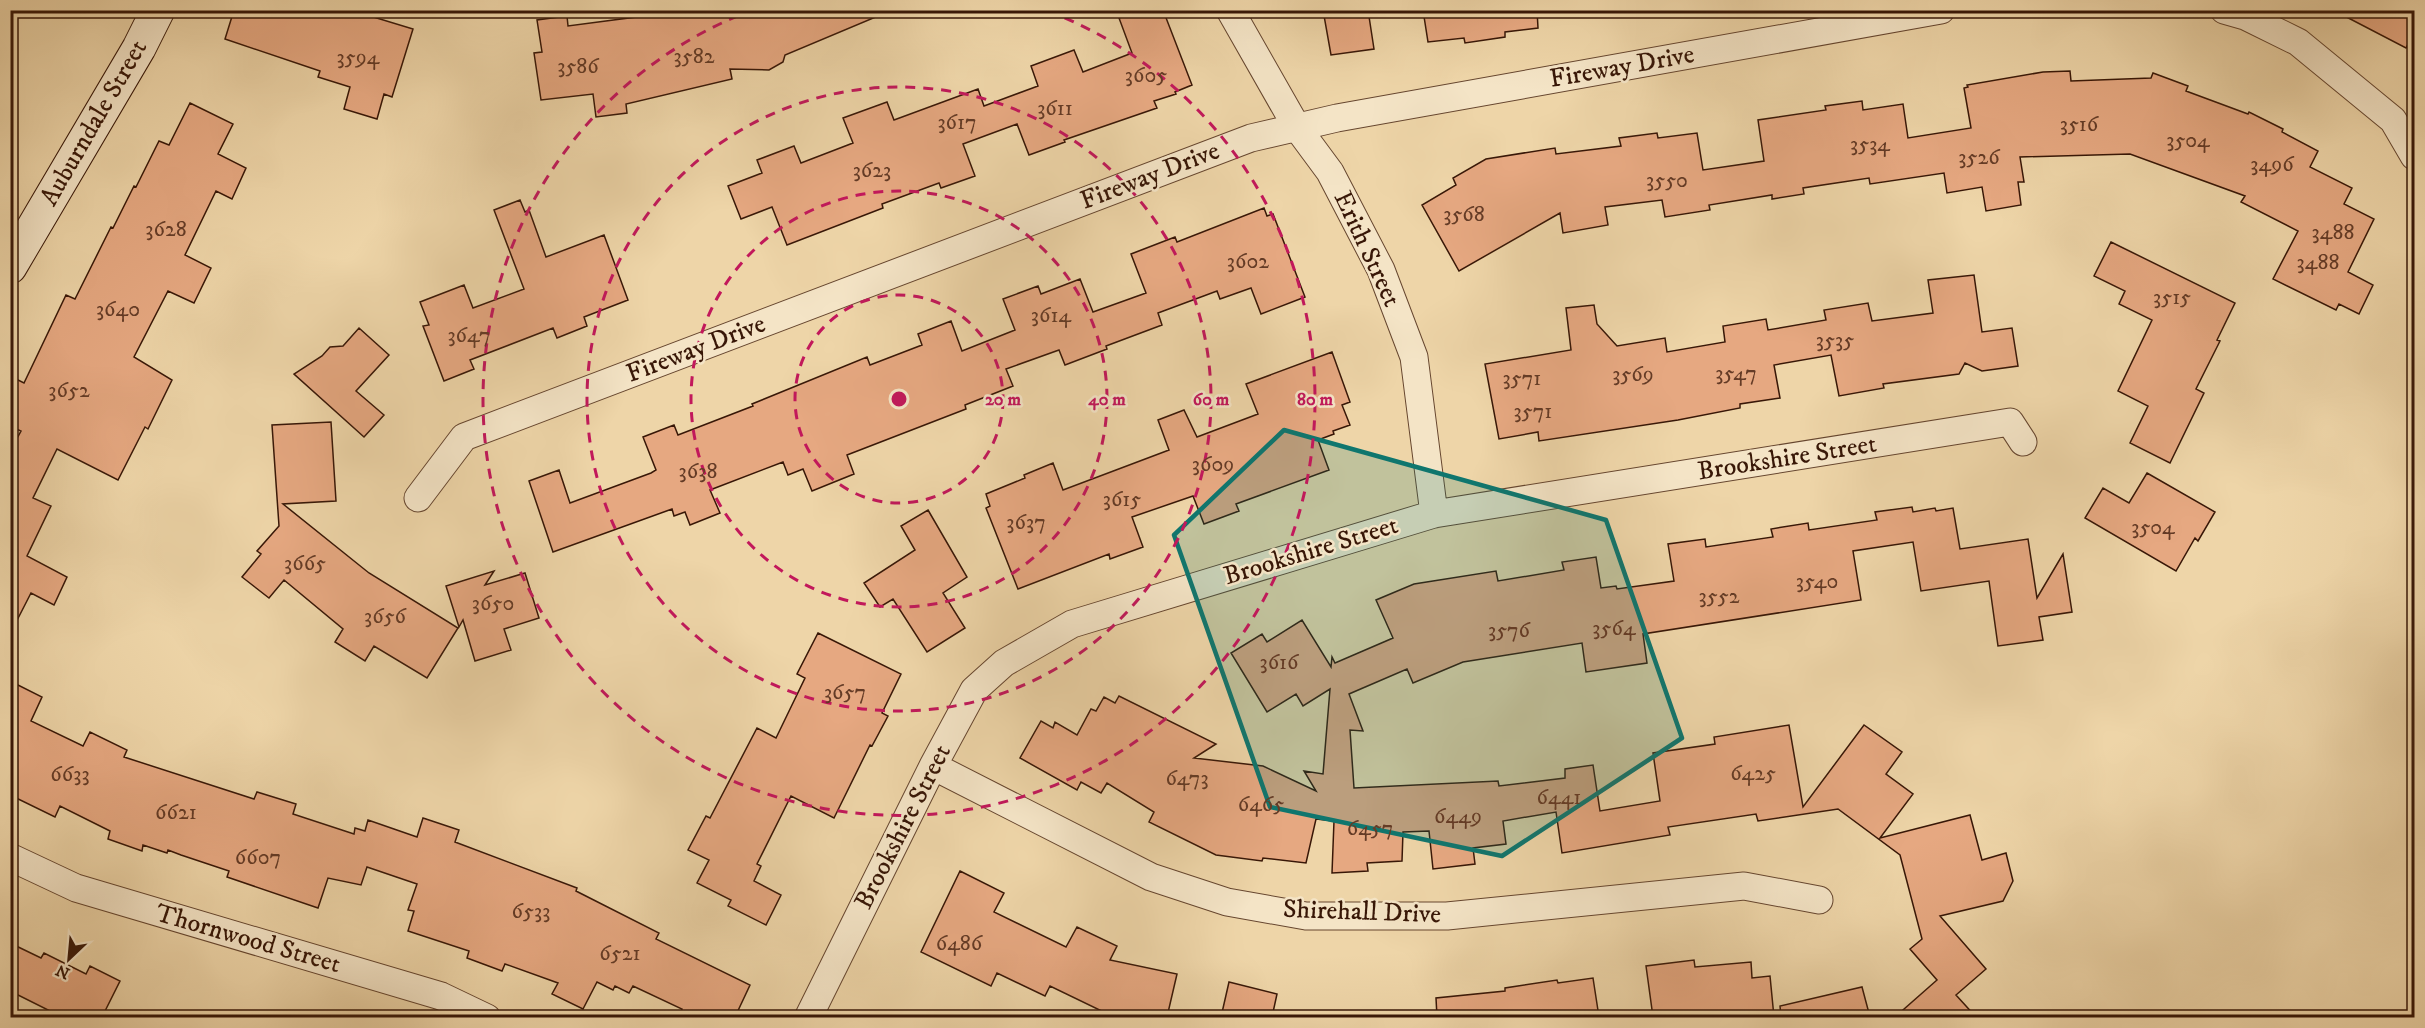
<svg xmlns="http://www.w3.org/2000/svg" width="2425" height="1028" viewBox="0 0 2425 1028" font-family="'IM FELL DW Pica',serif">
<style>
.building{fill:#e6a881;stroke:#381707;stroke-width:1.5}
.lines{fill:none;stroke-linecap:round;stroke-linejoin:round}
.street-casing{stroke:#66462f;stroke-width:29}
.secondary-casing{stroke:#381707;stroke-width:35}
.street{stroke:#f4e4c6;stroke-width:27}
.secondary{stroke:#f4e4c6;stroke-width:33}
.marked{fill:#0f766e;fill-opacity:0.2;stroke:#0f766e;stroke-width:4.5;stroke-linejoin:round}
.ring{fill:none;stroke:#c2185b;stroke-width:3;stroke-dasharray:10 8}
.labels{text-anchor:middle;dominant-baseline:central;stroke-width:5;stroke-linejoin:round;paint-order:stroke}
.number-label{font-size:22px;fill:#643b26}
.street-label{font-size:26px;fill:#381707;stroke:#f4e4c6}
.centre{fill:#c2185b;stroke:#f4e4c6;stroke-width:3}
.ring-label{font-size:18px;text-anchor:middle;font-weight:bold;fill:#c2185b;stroke:#f4e4c6;stroke-width:5;stroke-linejoin:round;paint-order:stroke}
</style>
<rect width="100%" height="100%" fill="#eed5a8"/>
<filter id="stains"><feTurbulence type="fractalNoise" baseFrequency=".00333" numOctaves="4"/><feColorMatrix values="0 0 0 0 .2 0 0 0 0 .09 0 0 0 0 .02 0 0 0 .5 -.17"/></filter>
<radialGradient id="worn" r=".72"><stop offset=".6" stop-color="#630" stop-opacity="0"/><stop offset="1" stop-color="#630" stop-opacity=".3"/></radialGradient>
<path class="building" d="M234,10H371L370,16L413,29L392,97L384,94L377,119L344,109L350,87L318,77L320,71L225,39Z
M634,10H890V11L785,55L783,62L769,70L730,69L732,79L626,104L627,113L596,117L593,94L541,100L534,53L542,52L537,20L567,16L568,26L636,17Z
M1139,10H1163L1192,85L1175,92L1176,94L1154,101L1157,108L1064,140L1065,142L1029,155L1017,124L963,144L975,176L941,188L939,183L882,204L883,208L787,245L772,207L741,219L728,186L762,173L757,160L794,146L801,163L853,143L843,118L887,102L894,120L978,89L984,106L1038,86L1031,66L1074,50L1083,72L1132,53L1119,18Z
M1323,10H1368L1374,49L1331,55Z
M1423,10H1537L1538,28L1505,32V37L1465,43L1464,38L1428,42Z
M2333,10H2415V30L2406,48Z
M2070,71L2071,81L2151,78L2153,73L2188,86L2186,91L2248,114L2249,112L2283,129L2282,132L2318,151L2310,167L2352,188L2344,204L2374,219L2348,272L2373,285L2359,314L2339,304L2336,310L2273,279L2298,231L2241,202L2245,196L2130,154L2020,157L2024,182H2018L2021,205L1986,211L1982,187L1947,193L1944,173L1870,184L1869,178L1803,188L1804,194L1772,199V195L1709,205L1710,210L1665,217L1662,200L1605,207L1608,225L1563,233L1560,213L1459,271L1422,205L1456,185L1453,178L1486,159L1555,148L1556,154L1621,146L1619,138L1657,133L1658,138L1697,133L1703,170L1764,161L1758,120L1826,110L1825,106L1862,101L1863,110L1903,104L1908,138L1971,128L1964,88L1968,87L1967,85L2043,72Z
M190,103L233,124L218,154L246,168L232,199L216,191L185,255L211,268L194,303L168,291L134,357L172,380L148,429L145,427L118,480L57,449L33,498L51,506L27,556L67,577L54,605L31,593L10,634V451L21,431L10,426V376L24,383L66,295L75,299L111,227L113,228L134,186L136,187L159,141L169,145Z
M520,200L525,212L529,210L546,257L604,235L628,300L584,317L587,326L557,338L553,328L470,360L474,369L444,381L423,326L429,325L420,302L464,285L473,308L524,289L494,210Z
M1264,208L1267,216L1273,214L1305,297L1261,314L1251,288L1220,299L1217,291L1158,313L1162,325L1106,346L1107,349L1065,365L1059,350L1006,369L1013,386L965,405L966,409L847,455L854,474L812,491L803,469L788,475L783,462L710,490L720,513L690,525L685,512L674,516L672,509L553,552L529,481L559,470L570,503L651,473L656,470L643,437L674,425L678,435L753,406L752,404L867,357L870,365L922,345L918,334L951,321L962,351L1015,330L1003,299L1038,286L1041,294L1080,279L1093,312L1146,293L1131,254L1175,237L1177,242Z
M2111,242L2235,303L2217,340L2220,341L2196,389L2204,393L2170,463L2130,443L2148,406L2118,391L2152,320L2119,304L2125,291L2094,276Z
M1974,275L1982,332L2012,328L2018,366L1982,371L1965,363L1959,374L1883,384L1884,388L1839,396L1831,355L1774,365L1780,398L1740,404V408L1678,420L1539,441L1538,432L1499,439L1485,364L1571,350L1566,308L1594,305L1597,324L1617,346L1665,338L1667,352L1725,342L1723,326L1766,319L1768,330L1826,320L1824,310L1868,303L1872,321L1933,313L1928,280Z
M359,328L389,355L356,391L384,415L364,437L294,374L322,356L330,347L343,346Z
M1332,352L1350,402L1342,405L1350,425L1333,431L1334,434L1318,440L1329,470L1236,504L1239,511L1204,524L1193,496L1132,517L1143,547L1110,559L1109,554L1018,589L986,508L990,506L986,494L1025,478L1024,475L1053,463L1063,490L1169,450L1158,420L1184,410L1197,437L1258,414L1246,384Z
M331,422L336,501L283,504L369,573L458,628L427,678L374,646L365,661L335,642L343,629L284,580L269,598L242,577L261,554L257,551L279,526L272,425Z
M2147,473L2215,512L2198,541L2195,538L2176,571L2085,518L2103,488L2129,503Z
M1912,507L1913,512L1935,508L1936,511L1953,508L1960,549L2028,539L2037,598L2063,554L2072,612L2039,617L2043,640L1998,646L1989,581L1921,591L1913,542L1853,551L1861,600L1643,634L1647,663L1586,672L1582,643L1463,662L1413,683L1407,669L1349,694L1363,731L1350,730L1354,788L1498,781L1499,786L1565,778V769L1593,765L1600,811L1660,801L1653,753L1715,744L1714,737L1789,725L1803,807L1864,725L1902,752L1886,774L1913,794L1880,838L1970,815L1982,860L2006,853L2013,881L2003,901L1940,916L1986,969L1956,995L1976,1017H1895L1937,980L1910,949L1922,939L1900,855L1838,809L1758,821L1756,814L1668,827L1670,835L1562,853L1556,812L1503,821L1506,844L1473,848L1475,864L1433,869L1429,831L1403,832L1402,861L1367,863L1368,871L1332,873L1334,821L1316,819L1306,863L1263,858L1262,861L1216,855L1149,822L1154,812L1107,783L1101,793L1081,782L1077,790L1020,758L1041,721L1053,728L1055,722L1077,735L1091,709L1096,711L1104,697L1115,703L1119,696L1216,744L1194,758L1263,766L1316,791L1304,771L1323,774L1330,689L1303,706L1296,694L1267,712L1231,653L1262,634L1267,642L1302,620L1331,667L1332,657L1335,663L1393,638L1376,600L1414,584L1496,571L1498,581L1564,570L1562,562L1596,557L1601,588L1616,586L1617,589L1674,581L1668,544L1705,539L1706,547L1773,537L1771,529L1808,523L1809,530L1877,520L1875,512Z
M928,510L967,577L943,593L965,628L927,652L893,599L880,607L864,583L915,550L901,526Z
M494,571L485,585L525,573L539,618L504,629L511,650L475,661L463,620L459,627L446,586Z
M818,633L901,674L882,713L888,716L872,746L870,745L834,818L791,796L757,864L761,866L754,881L781,895L766,925L728,906L731,900L697,883L709,860L688,850L706,816L710,818L757,728L776,738L805,678L797,674Z
M10,681L42,697L31,721L83,746L90,732L127,750L124,757L254,799L257,792L296,804L293,814L354,834L355,828L365,831L368,820L417,837L423,818L459,830L455,842L577,888L576,891L659,933L656,939L750,985L735,1017H678L682,1009L633,986L629,993L615,986L613,990L597,982L583,1009L552,994L558,983L505,964L502,971L467,958L469,951L408,931L414,911L408,910L417,884L367,867L361,885L328,878L318,908L227,877L229,871L181,855L168,850L167,853L143,845L142,851L108,839L110,831L60,806L55,817L10,795Z
M960,871L1004,893L994,912L1066,947L1077,927L1117,946L1110,960L1177,974L1167,1017H1114L1050,986L1045,996L997,973L991,986L921,952Z
M10,943L41,958L44,953L86,974L90,966L120,981L102,1017H62L10,991Z
M1694,960L1695,967L1751,962L1752,978L1770,976L1774,1017H1653L1646,966Z
M1593,978L1599,1017H1437L1436,998L1505,991V988L1557,980L1558,983Z
M1229,982L1277,994L1272,1017H1221Z
M1862,987L1870,1017H1781L1780,1006Z"/>
<g class="lines">
<defs>
<path id="street" d="M1230,10L1296,126L1330,172L1381,270L1414,357L1434,514
M2224,10L2245,16L2298,42L2393,120L2414,156
M418,498L464,437L1251,138L1337,118L1941,10
M933,766L1151,877L1227,902L1306,916H1447L1744,886L1819,900
M10,857L76,888L441,996L487,1018
M808,1018L933,766L974,690L1004,663L1072,624L1434,514L2010,422L2023,442"/>
<path id="secondary" d="M10,267L139,48L158,10"/>
</defs>
<use href="#street" class="street-casing"/>
<use href="#secondary" class="secondary-casing"/>
<use href="#street" class="street"/>
<use href="#secondary" class="secondary"/>
</g>
<path class="marked" d="M1284,430L1606,520L1682,738L1502,856L1270,807L1174,535Z"/>
<g class="ring">
<circle cx="899" cy="399" r="104"/>
<circle cx="899" cy="399" r="208"/>
<circle cx="899" cy="399" r="312"/>
<path d="M1048 11A416 416 0 1 1 750 11"/>
</g>
<g class="labels">
<g class="number-label">
<text x="694" y="56">3582</text>
<text x="358" y="57">3594</text>
<text x="578" y="66">3586</text>
<text x="1146" y="75">3605</text>
<text x="1055" y="108">3611</text>
<text x="957" y="122">3617</text>
<text x="2079" y="124">3516</text>
<text x="2188" y="140">3504</text>
<text x="1870" y="144">3534</text>
<text x="1979" y="157">3526</text>
<text x="2272" y="164">3496</text>
<text x="872" y="170">3623</text>
<text x="1667" y="180">3550</text>
<text x="1464" y="214">3568</text>
<text x="166" y="229">3628</text>
<text x="2333" y="232">3488</text>
<text x="1248" y="261">3602</text>
<text x="2318" y="262">3488</text>
<text x="2172" y="297">3515</text>
<text x="118" y="309">3640</text>
<text x="1051" y="315">3614</text>
<text x="469" y="335">3647</text>
<text x="1835" y="340">3535</text>
<text x="1736" y="373">3547</text>
<text x="1633" y="374">3569</text>
<text x="1522" y="378">3571</text>
<text x="69" y="390">3652</text>
<text x="1533" y="411">3571</text>
<text x="1213" y="464">3609</text>
<text x="698" y="471">3638</text>
<text x="1122" y="499">3615</text>
<text x="1026" y="522">3637</text>
<text x="2153" y="527">3504</text>
<text x="305" y="563">3665</text>
<text x="1817" y="581">3540</text>
<text x="1719" y="596">3552</text>
<text x="493" y="603">3650</text>
<text x="385" y="616">3656</text>
<text x="1614" y="628">3564</text>
<text x="1509" y="630">3576</text>
<text x="1279" y="662">3616</text>
<text x="845" y="692">3657</text>
<text x="1753" y="773">6425</text>
<text x="70" y="774">6633</text>
<text x="1187" y="778">6473</text>
<text x="1559" y="797">6441</text>
<text x="1261" y="804">6465</text>
<text x="176" y="812">6621</text>
<text x="1458" y="816">6449</text>
<text x="1370" y="828">6457</text>
<text x="258" y="857">6607</text>
<text x="531" y="911">6533</text>
<text x="959" y="943">6486</text>
<text x="620" y="953">6521</text>
</g>
<g class="street-label">
<text transform="translate(1622 67) rotate(-10)">Fireway Drive</text>
<text transform="translate(94 123) rotate(-60)">Auburndale Street</text>
<text transform="translate(1150 176) rotate(-21)">Fireway Drive</text>
<text transform="translate(1367 249) rotate(65)">Erith Street</text>
<text transform="translate(696 349) rotate(-21)">Fireway Drive</text>
<text transform="translate(1787 458) rotate(-9)">Brookshire Street</text>
<text transform="translate(1311 551) rotate(-17)">Brookshire Street</text>
<text transform="translate(903 827) rotate(-63)">Brookshire Street</text>
<text transform="translate(1362 912) rotate(2)">Shirehall Drive</text>
<text transform="translate(248 939) rotate(16)">Thornwood Street</text>
</g>
</g>
<circle cx="899" cy="399" r="9" class="centre"/>
<g class="ring-label">
<text x="1003" y="405">20 m</text>
<text x="1107" y="405">40 m</text>
<text x="1211" y="405">60 m</text>
<text x="1315" y="405">80 m</text>
</g>
<rect width="2425" height="1028" fill="none" stroke="#eed5a8" stroke-width="36"/>
<rect x="12" y="12" width="2401" height="1004" fill="none" stroke="#381707" stroke-width="3"/>
<rect x="18" y="18" width="2389" height="992" fill="none" stroke="#381707" stroke-width="1.5"/>
<g transform="translate(69 959) rotate(206)" stroke="#f4e4c6" stroke-width="4.5" paint-order="stroke">
<path d="M0-4.5L10 22L0 15L-10 22Z" fill="#381707"/>
<text y="-9" font-size="16" font-weight="bold" text-anchor="middle" fill="#381707">N</text>
</g>
<rect width="100%" height="100%" filter="url(#stains)"/>
<rect width="100%" height="100%" fill="url(#worn)"/>
</svg>
